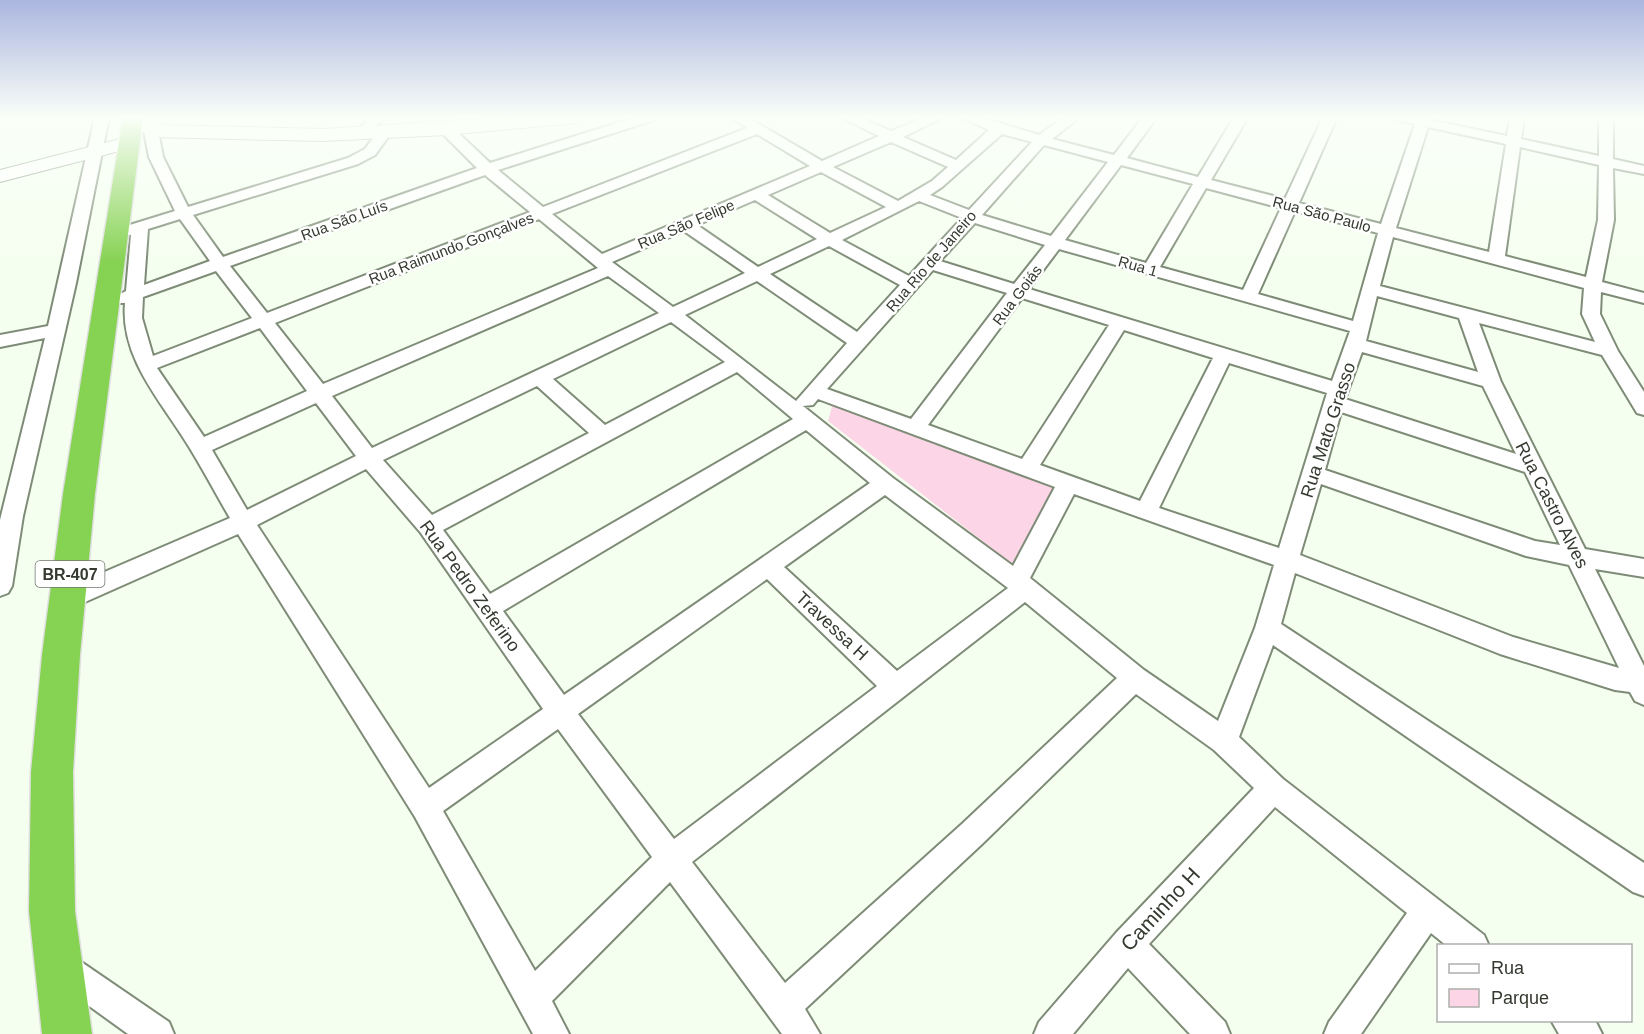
<svg xmlns="http://www.w3.org/2000/svg" width="1644" height="1034" viewBox="0 0 1644 1034" font-family="Arial,sans-serif">
<style>
.green{fill:#fcd5e7}
.lines{fill:none;stroke-linecap:round;stroke-linejoin:round}
.street-casing{stroke:#7e8c77;stroke-width:4}
.secondary-casing{stroke:#7e8c77;stroke-width:2}
.highway-casing{stroke:#dfdfde;stroke-width:3}
.street{fill:#fff;fill-rule:evenodd}
.secondary{fill:#fff;fill-rule:evenodd}
.highway{fill:#86d253;fill-rule:evenodd}
.labels{text-anchor:middle;dominant-baseline:central;stroke-width:5;stroke-linejoin:round;paint-order:stroke}
.far-street-label{font-size:15px;fill:#343a30;stroke:#fff}
.shield{fill:#fff;stroke:#71756e;stroke-width:1.5}
.shield-label{font-size:16px;font-weight:bold;fill:#343a30}
.street-label{font-size:18px;fill:#343a30;stroke:#fff}
.near-street-label{font-size:21px;fill:#343a30;stroke:#fff}
</style>
<rect width="100%" height="100%" fill="#f5fff0"/>
<path class="green" d="M833,403L1059,490L1017,568L828,421Z"/>
<g class="lines">
<defs>
<path id="street" d="M95,117H109L76,283L23,516L12,586L8,593L0,596V520L45,338L0,347V335L48,326Z
M370,117H387L377,124L368,137H358L356,134Z
M636,117H656L654,120L498,170L543,207L747,128L731,117H747L822,161L879,136L840,117H858L891,131L926,117H944L903,137L956,160L989,130L961,117H980L1039,135L1064,117H1080L1052,139L1114,155L1143,117H1157L1127,158L1198,177L1234,117H1248L1211,180L1285,199L1323,117H1337L1299,203L1381,224L1415,124L1394,120L1392,117H1431L1430,120L1507,136L1510,117H1524L1521,139L1599,156V117H1613V159L1644,166V174L1613,168L1614,220L1602,282L1644,293V303L1601,292L1600,314L1618,351L1644,392V415L1637,413L1602,355L1479,323L1501,382L1585,549L1644,559V577L1595,569L1644,666V705L1635,701L1630,692L1615,690L1500,654L1295,573L1281,624L1644,863V896L1633,892L1273,645L1239,737L1283,779L1484,935L1489,946H1447L1431,933L1361,1034H1324L1329,1022L1407,913L1275,807L1149,944L1225,1022L1230,1034H1190L1128,968L1073,1034H1034L1039,1022L1116,933L1254,788L1214,750L1136,694L982,844L805,1009L820,1034H782L670,882L552,1001L569,1034H533L415,817L238,534L76,606L67,609L58,606L55,599L58,592L230,518C217,496 205,473 191,450C164,404 120,360 125,303H114L111,299L126,291L131,235L120,234L118,231L120,228L175,211L149,157L144,131L146,128L151,127L158,131L163,157L188,207L348,158L365,149L379,130L384,129L391,133L375,155L358,164L193,215L223,257L477,168L441,132V126H451L490,163ZM1428,127L1506,144L1489,252L1396,228ZM757,134L810,166L602,254L552,214ZM1002,134L1032,142L969,210L930,195L942,187ZM891,142L948,167L932,181L898,201L833,167ZM1044,145L1108,162L1051,236L982,215ZM1520,147L1599,165L1598,220L1586,277L1505,256ZM1121,165L1193,184L1146,263L1065,240ZM821,172L886,207L830,233L768,195ZM485,175L530,212L267,313L230,266ZM1206,188L1281,208L1243,290L1160,267ZM755,200L817,239L758,267L697,225ZM919,201L962,218L909,276L842,240ZM1295,211L1378,233L1353,321L1258,294ZM180,219L210,261L144,285L148,229ZM539,219L598,268L323,384L275,323ZM975,223L1045,245L1014,284L940,261ZM684,231L745,273L673,307L612,262ZM1393,237L1584,288L1582,314L1595,342L1380,286ZM829,246L900,285L857,332L770,274ZM1059,249L1350,331L1332,381L1029,289ZM933,270L1007,293L911,419L827,389ZM216,271L252,318L153,356L142,318L143,297ZM608,276L659,313L372,448L332,396ZM757,281L847,343L796,401L685,315ZM1377,296L1459,318L1478,372L1366,341ZM1022,298L1109,325L1022,459L928,425ZM671,322L725,362L605,425L553,379ZM260,328L307,391L204,437L157,368ZM1124,330L1213,358L1140,501L1040,465ZM1362,352L1483,386L1516,454L1345,399ZM1229,363L1327,393L1279,548L1159,508ZM737,372L793,419L490,594L443,530ZM537,386L589,433L432,515L383,460ZM818,399L1055,487L1013,566L893,478L803,406L813,405ZM316,403L356,456L247,510L212,450ZM1341,412L1525,472L1560,545L1535,541L1325,470ZM806,430L870,483L564,695L503,611ZM366,469L421,533L543,709L429,788L257,525ZM1321,484L1526,556L1569,565L1619,668L1513,637L1300,555ZM1074,494L1274,565L1255,628L1218,721L1144,670L1030,578ZM885,495L1008,588L897,671L784,567ZM767,579L877,686L674,839L578,714ZM1025,602L1117,678L962,824L785,983L692,862ZM558,729L652,857L535,971L443,811Z
M60,950L71,955L169,1022L174,1034H128L49,977L44,966L49,955Z
M1551,1020H1595L1602,1034H1559Z"/>
<path id="secondary" d="M144,117H162L161,125L323,129L515,117H586L576,123L446,135L323,141L151,137L141,131Z
M128,137L135,139L138,143L135,147L0,182V170Z"/>
<path id="highway" d="M123,117H143L95,494L80,655L73,772L75,911L92,1034H42L29,911L31,772L42,655L63,494Z"/>
</defs>
<use href="#street" class="street-casing"/>
<use href="#secondary" class="secondary-casing"/>
<use href="#highway" class="highway-casing"/>
<use href="#street" class="street"/>
<use href="#secondary" class="secondary"/>
<use href="#highway" class="highway"/>
</g>
<linearGradient id="sky" x2="0" y2="1"><stop stop-color="#abb6e0"/><stop offset="0.45" stop-color="#fafff8"/><stop offset="1" stop-color="#fafff8" stop-opacity="0"/></linearGradient>
<rect width="1644" height="262" fill="url(#sky)"/>
<g class="labels">
<g class="far-street-label">
<text transform="translate(1322 214) rotate(15)">Rua São Paulo</text>
<text transform="translate(344 220) rotate(-20)">Rua São Luís</text>
<text transform="translate(686 224) rotate(-23)">Rua São Felipe</text>
<text transform="translate(451 248) rotate(-21)">Rua Raimundo Gonçalves</text>
<text transform="translate(931 261) rotate(-49)">Rua Rio de Janeiro</text>
<text transform="translate(1138 266) rotate(16)">Rua 1</text>
<text transform="translate(1017 295) rotate(-53)">Rua Goiás</text>
</g>
<rect class="shield" x="35.5" y="561" width="69" height="26" rx="4.5"/>
<g class="shield-label">
<text x="70" y="574">BR-407</text>
</g>
<g class="street-label">
<text transform="translate(1328 430) rotate(-72)">Rua Mato Grasso</text>
<text transform="translate(1552 505) rotate(63)">Rua Castro Alves</text>
<text transform="translate(470 586) rotate(54)">Rua Pedro Zeferino</text>
<text transform="translate(832 626) rotate(43)">Travessa H</text>
</g>
<g class="near-street-label">
<text transform="translate(1160 909) rotate(-47)">Caminho H</text>
</g>
</g>
<rect x="1437" y="944" width="195" height="78" fill="#ffffff" stroke="#aeb0ac" stroke-width="1.5"/>
<rect x="1449" y="964" width="30" height="9" fill="#ffffff" stroke="#aeb0ac" stroke-width="1.5"/>
<text x="1491" y="974" font-size="18" fill="#343a30">Rua</text>
<rect x="1449" y="989" width="30" height="18" fill="#fcd5e7" stroke="#aeb0ac" stroke-width="1.5"/>
<text x="1491" y="1004" font-size="18" fill="#343a30">Parque</text>
</svg>
